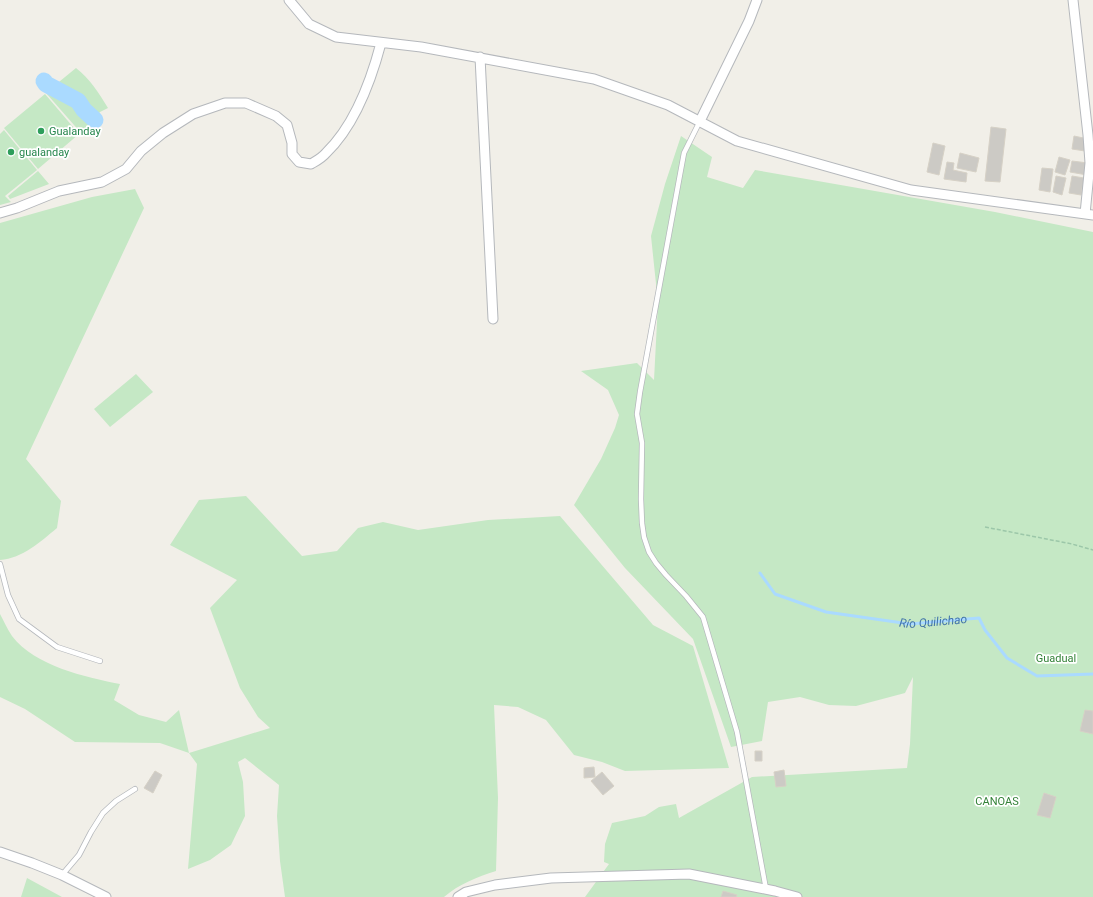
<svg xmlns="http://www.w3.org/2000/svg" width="1093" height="897" viewBox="0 0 1093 897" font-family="Roboto,sans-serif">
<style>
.green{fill:#c5e8c5}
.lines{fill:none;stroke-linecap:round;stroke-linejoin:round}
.stream{stroke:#aadaff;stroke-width:3}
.river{stroke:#aadaff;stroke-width:17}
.building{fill:#cccac5;stroke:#d6d1c6}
.lane-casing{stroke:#b5b8bc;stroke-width:6}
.street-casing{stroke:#b5b8bc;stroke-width:11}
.path{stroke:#9cc7a9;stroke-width:1.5;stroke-dasharray:4 2;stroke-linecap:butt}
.lane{stroke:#fff;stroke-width:4.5}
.street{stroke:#fff;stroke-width:9}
.leisure-dot{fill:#2e9e5b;stroke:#fff;stroke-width:1.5}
.labels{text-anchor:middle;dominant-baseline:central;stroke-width:3.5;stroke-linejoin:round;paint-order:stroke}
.leisure-label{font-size:11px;fill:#27864d;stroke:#fff;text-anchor:start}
.park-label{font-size:11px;fill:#348238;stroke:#fff}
.water-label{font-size:12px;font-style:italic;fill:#4174aa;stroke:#fff}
</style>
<rect width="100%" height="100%" fill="#f1efe8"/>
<path class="green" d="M76,68C90,79 99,93 108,108L100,112L95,118L89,114L87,107L82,106L78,97C70,95 64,89 56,89L54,86Z
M52,89L72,98L95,121L81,133L46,93Z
M45,94L79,134L38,169L4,128Z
M4,130L37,170L5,196L11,202L0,205V134Z
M681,136L712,157L707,177L743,188L755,170L995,212L1093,232V897H585L609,864L604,862L605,844L612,823L645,816L659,807L676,804L679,818L752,777L907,768L910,744L913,677L905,693L856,706L829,705L800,697L768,702L762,741L731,747L693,639L625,568L574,505L601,459L615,428L619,415L608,390L581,371L637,363L654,380L658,303L651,236L665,184Z
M38,171L49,184L10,199L8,196Z
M135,189L144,208L26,459L61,501L57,528C40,542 23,558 0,560V223L92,197Z
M136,374L153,392L110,427L94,409Z
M246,496L302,556L337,551L358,528L383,522L418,530L488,520L560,516L653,625L693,646L729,768L625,771L602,762L574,755L546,720L518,707L494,705L498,798L496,871C477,877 459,884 444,897H285L280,861L277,816L279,785L245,758L238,762L243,782L245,816L231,845L210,860L188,869L197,764L189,753L160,743L75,742L25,709L0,697V614C4,621 7,629 12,636C35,666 85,677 120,684L114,700L139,715L166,722L179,710L189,753L270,728L258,717L240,688L210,608L237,580L170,545L199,500Z
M27,878L62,897H21Z"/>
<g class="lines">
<path class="stream" id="s1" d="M760,573L775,594L826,612L910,624L979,618L985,630L1007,658L1037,676L1093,674"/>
<path class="river" d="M44,81L46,84L78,101L84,110L95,120"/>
</g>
<path class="building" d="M991,127L1006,129L1000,182L985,181Z
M1074,136L1088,139L1085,151L1072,149Z
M933,143L945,146L939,175L927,172Z
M960,153L979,158L976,172L957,168Z
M1059,157L1070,160L1065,175L1055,172Z
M1072,161L1088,163L1087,175L1070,172Z
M947,162L954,163L953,170L967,173L966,182L944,179Z
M1042,168L1053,169L1050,192L1039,190Z
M1056,176L1066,178L1062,195L1053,192Z
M1072,176L1084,178L1081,195L1069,193Z
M1085,710L1093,711V734L1080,731Z
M755,751H762V761H755Z
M594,767L595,777L584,778V768Z
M784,770L786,786L776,787L774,772Z
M155,771L162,775L153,793L144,788Z
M602,772L614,786L603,795L591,781Z
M1044,793L1056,797L1050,818L1037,815Z
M723,891L737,895L736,897H721Z"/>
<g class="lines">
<defs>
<path id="lane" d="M700,121L684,153L640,392L637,414L642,443L641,499L642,523L644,537L649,552L656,563L666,575L686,596L703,617L737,732L766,889
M0,564L8,595L19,619L57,647L100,661
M62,875L79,855L91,832L103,813L116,801L135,789"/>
<path id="street" d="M289,0L309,24L336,37L421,47L594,79L668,105L737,141L911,190L1093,215
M1073,0L1088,135L1090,163L1085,214
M480,57L493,319
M700,121L749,21L757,0
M0,213L17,208L59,191L102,182L126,169L141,151L163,133L193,114L225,103H246L276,116L287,125L292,143V154L299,162L311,164C316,161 322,158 326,153C354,126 371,81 381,43
M0,852L32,863L62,875L106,897
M458,897L466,892L495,885L551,878L689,874L775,891L797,897"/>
</defs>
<use href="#lane" class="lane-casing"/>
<use href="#street" class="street-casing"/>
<path class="path" d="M985,527L1072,544L1093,550"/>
<use href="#lane" class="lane"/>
<use href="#street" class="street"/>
</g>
<g class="leisure-dot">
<circle cx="41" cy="131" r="4"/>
<circle cx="11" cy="152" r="4"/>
</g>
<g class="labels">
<g class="leisure-label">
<text x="49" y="131">Gualanday</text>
<text x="19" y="152">gualanday</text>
</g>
<g class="park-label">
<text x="1056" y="658">Guadual</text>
<text x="997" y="801">CANOAS</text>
</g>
<g class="water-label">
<text stroke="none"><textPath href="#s1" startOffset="188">Río Quilichao</textPath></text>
</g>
</g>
</svg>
